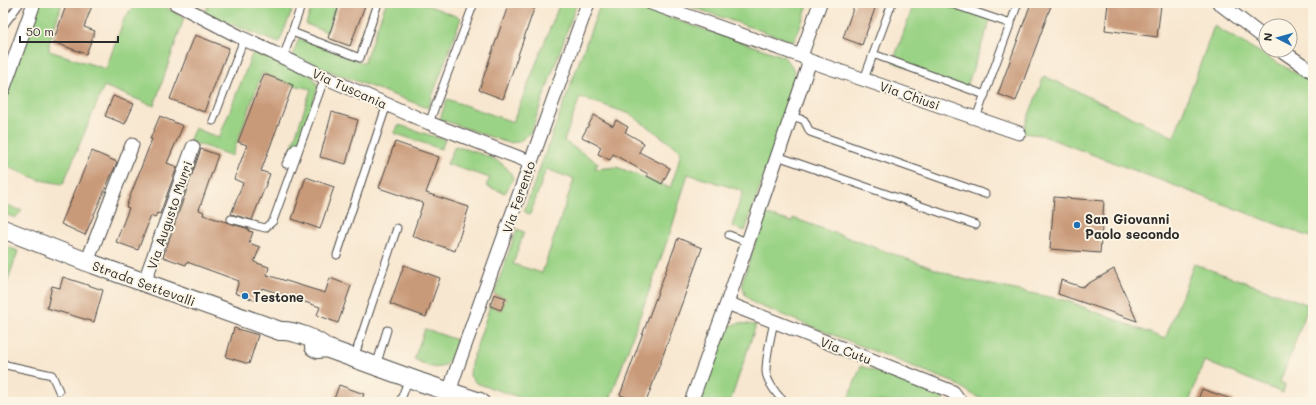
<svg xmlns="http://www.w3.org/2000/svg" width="1316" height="405" viewBox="0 0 1316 405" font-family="Mali,sans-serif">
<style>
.green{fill:#9bd386;stroke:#637f58;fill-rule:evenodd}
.building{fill:#c99a79}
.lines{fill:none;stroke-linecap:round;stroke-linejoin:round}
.lane-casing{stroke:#4a4744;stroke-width:9}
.street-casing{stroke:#4a4744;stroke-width:15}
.secondary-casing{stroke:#4a4744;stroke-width:20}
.lane{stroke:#fff;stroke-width:7}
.street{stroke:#fff;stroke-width:13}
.secondary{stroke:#fff;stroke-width:18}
.poi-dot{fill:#1f6fb2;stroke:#fcf5e5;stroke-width:1.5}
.labels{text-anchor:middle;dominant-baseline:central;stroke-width:4;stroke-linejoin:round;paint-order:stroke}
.street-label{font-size:13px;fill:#2b2b2b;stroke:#fcf5e5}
.poi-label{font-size:13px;font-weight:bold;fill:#2b2b2b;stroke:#fcf5e5;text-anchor:start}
</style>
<rect width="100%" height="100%" fill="#fcf5e5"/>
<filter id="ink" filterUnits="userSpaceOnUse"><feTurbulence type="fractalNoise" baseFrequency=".025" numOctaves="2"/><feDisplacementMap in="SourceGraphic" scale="8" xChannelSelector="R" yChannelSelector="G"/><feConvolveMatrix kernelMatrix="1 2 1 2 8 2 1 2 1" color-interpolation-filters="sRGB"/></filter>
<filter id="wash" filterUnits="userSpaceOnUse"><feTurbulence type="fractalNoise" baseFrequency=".012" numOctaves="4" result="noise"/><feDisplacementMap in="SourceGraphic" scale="16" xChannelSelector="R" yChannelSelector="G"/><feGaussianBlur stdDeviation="0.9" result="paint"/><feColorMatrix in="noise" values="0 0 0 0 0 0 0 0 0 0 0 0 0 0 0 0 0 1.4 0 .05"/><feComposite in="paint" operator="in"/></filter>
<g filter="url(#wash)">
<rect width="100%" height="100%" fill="#f8e7d0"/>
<path class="green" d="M40,3H62L49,44V51L106,69L124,19L136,3L160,4L184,18L154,106L104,86L63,184L40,180L3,165V102Z
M209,3H295L279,43L205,14Z
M313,3H337L327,32L306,24Z
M386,3H422L461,18L428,108L292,57L299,38L364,63Z
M560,3H577L531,132L519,142L508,143L440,119L447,99L513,122Z
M603,3H626L783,56L792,66L797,80L745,231L732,226L743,191L688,174L671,230L609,402H534L476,383L470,376L471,364L490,306L501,310L506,298L494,294L517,229L524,232L513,264L542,273L574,179L546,169L530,215L524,211L599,8ZM580,97L630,114L681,151L677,168L670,188L617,167L595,169L598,163L564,141Z
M680,3H712L723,6L724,3H809L794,42Z
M914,3H949L991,18L966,89L893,62Z
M1214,26L1313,83V238L1041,135L1022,133L1044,76L1174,137Z
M253,52L312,76L318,86L293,165L286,164L311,89L293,85L262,73L232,156L189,141L195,128L219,138Z
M399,125L445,140L441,149L394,133Z
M455,146C473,152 508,158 513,179L505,193L486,186L490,178L447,164Z
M3,203L5,204L22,211L15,218L3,213Z
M765,214L792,222L793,218L963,279L1068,301L1165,339L1194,264L1309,305L1280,382L1285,384L1283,393L1204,361L1189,402H1041L1022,395L1017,402H990L975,396L955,383L755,304L745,295L742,283Z
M3,245L18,251L3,294Z
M739,323L756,325L730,402H698L722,333L729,326Z
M425,329L457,340C453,352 450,371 432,367C426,366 419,361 414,359Z
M861,366L944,395L942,402H847Z"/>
<g id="blocks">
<path class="building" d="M67,3H93L84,27L95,31L86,54L53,42Z
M340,3H366L350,46L328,38Z
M509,3H536L503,99L479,90Z
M855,3H877L862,45L843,38Z
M1031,3H1052L1016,101L998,94Z
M1108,3H1141L1161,5L1157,37L1105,30Z
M195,35L229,48L204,112L170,99Z
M264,74L293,85L261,171L270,174L252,220L231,214L243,183L234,179L247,145L238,142Z
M113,96L134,104L125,124L105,116Z
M332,112L358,120L346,164L320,157Z
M594,115L613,126L616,120L628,127L625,132L644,143L639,152L670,168L662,184L647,176L648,174L613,154L610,160L598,154L601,147L582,137Z
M160,116L183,126L167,163L177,167L160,214L157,213L155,218L151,216L138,250L116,242L129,208L126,207L152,139H150Z
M395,142L439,157L426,193L469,207L455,251L412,236L423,203L379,188Z
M201,149L218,155L199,210L204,212L203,215L249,229L248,231L253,232L249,243L260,247L254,262L269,267L267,275L325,293L330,278L351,286L338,323L317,315L320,307L262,288L257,301L235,293L239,281L187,262L186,265L163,257Z
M92,151L117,162L85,235L61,224Z
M306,177L334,187L320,229L292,219Z
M1054,197L1104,201L1100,253L1050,249Z
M678,238L702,248L646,402H640L620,395Z
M404,265L440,278L426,317L390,304Z
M1114,269L1137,321L1058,294L1061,280L1082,287Z
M63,277L103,290L94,322L47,308L52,286L60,288Z
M494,294L506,298L501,310L490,306Z
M234,328L258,335L249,364L226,357Z
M339,385L364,394L361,402H333Z
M1202,389L1234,400V402H1197Z"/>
</g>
</g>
<g filter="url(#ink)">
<use href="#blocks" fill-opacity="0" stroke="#4a4744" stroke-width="1"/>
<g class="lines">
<defs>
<path id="lane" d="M949,3L1011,24
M3,26L20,3
M292,32L360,58L378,3
M873,54L985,95
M283,58L302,3
M864,79L892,3
M791,116L804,120L810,132L985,194
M976,118L1018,3
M213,121L244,39
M429,123L474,3
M777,156L976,225
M286,164L295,148
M231,219L265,228L273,221L325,77
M729,235L747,242
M337,255L387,104
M774,322C771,335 766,358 766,371C766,380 778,398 786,402
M354,358L397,228
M3,362L6,365L52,375L59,391
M376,366L387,330
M400,402L409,378"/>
<path id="street" d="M175,3L244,39L331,80L429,123L530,162
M651,3L801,56L810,61L1019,133
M1219,3L1266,39
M1281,50L1313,72
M801,56L820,3
M3,90L34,3
M87,262L132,145
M144,283L193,147
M727,303L953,392L959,400L958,402
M449,392L459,362L588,3
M691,402L727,303L810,61"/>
<path id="secondary" d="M3,229L87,262L280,331C293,330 317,339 326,348
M314,347L318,349L326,348L420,382L480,402"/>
</defs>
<use href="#lane" class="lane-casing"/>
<use href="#street" class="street-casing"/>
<use href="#secondary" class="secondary-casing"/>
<use href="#lane" class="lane"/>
<use href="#street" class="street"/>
<use href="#secondary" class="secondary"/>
</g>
</g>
<g class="poi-dot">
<circle cx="1077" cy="225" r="4"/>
<circle cx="245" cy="296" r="4"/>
</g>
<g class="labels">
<g class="street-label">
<text transform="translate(350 88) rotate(24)">Via Tuscania</text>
<text transform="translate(910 95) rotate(19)">Via Chiusi</text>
<text transform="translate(518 197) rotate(-71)">Via Ferento</text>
<text transform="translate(169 215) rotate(-71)">Via Augusto Murri</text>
<text transform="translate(144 283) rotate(20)">Strada Settevalli</text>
<text transform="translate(846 350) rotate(21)">Via Cutu</text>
</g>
<g class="poi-label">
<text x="1085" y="218">San Giovanni<tspan x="1085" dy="15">Paolo secondo</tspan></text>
<text x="253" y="296">Testone</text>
</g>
</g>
<rect width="1316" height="405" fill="none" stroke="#fcf5e5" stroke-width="16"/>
<g transform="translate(1278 38) rotate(276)"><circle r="19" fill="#fcf5e5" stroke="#a8a49b"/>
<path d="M0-3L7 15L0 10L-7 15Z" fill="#1f6fb2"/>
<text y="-6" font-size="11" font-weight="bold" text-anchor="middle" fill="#2b2b2b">N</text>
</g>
<path d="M20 36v6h98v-6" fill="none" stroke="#2b2b2b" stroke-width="2"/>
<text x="26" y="36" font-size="12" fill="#2b2b2b" stroke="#fcf5e5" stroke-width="3" paint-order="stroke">50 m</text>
</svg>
